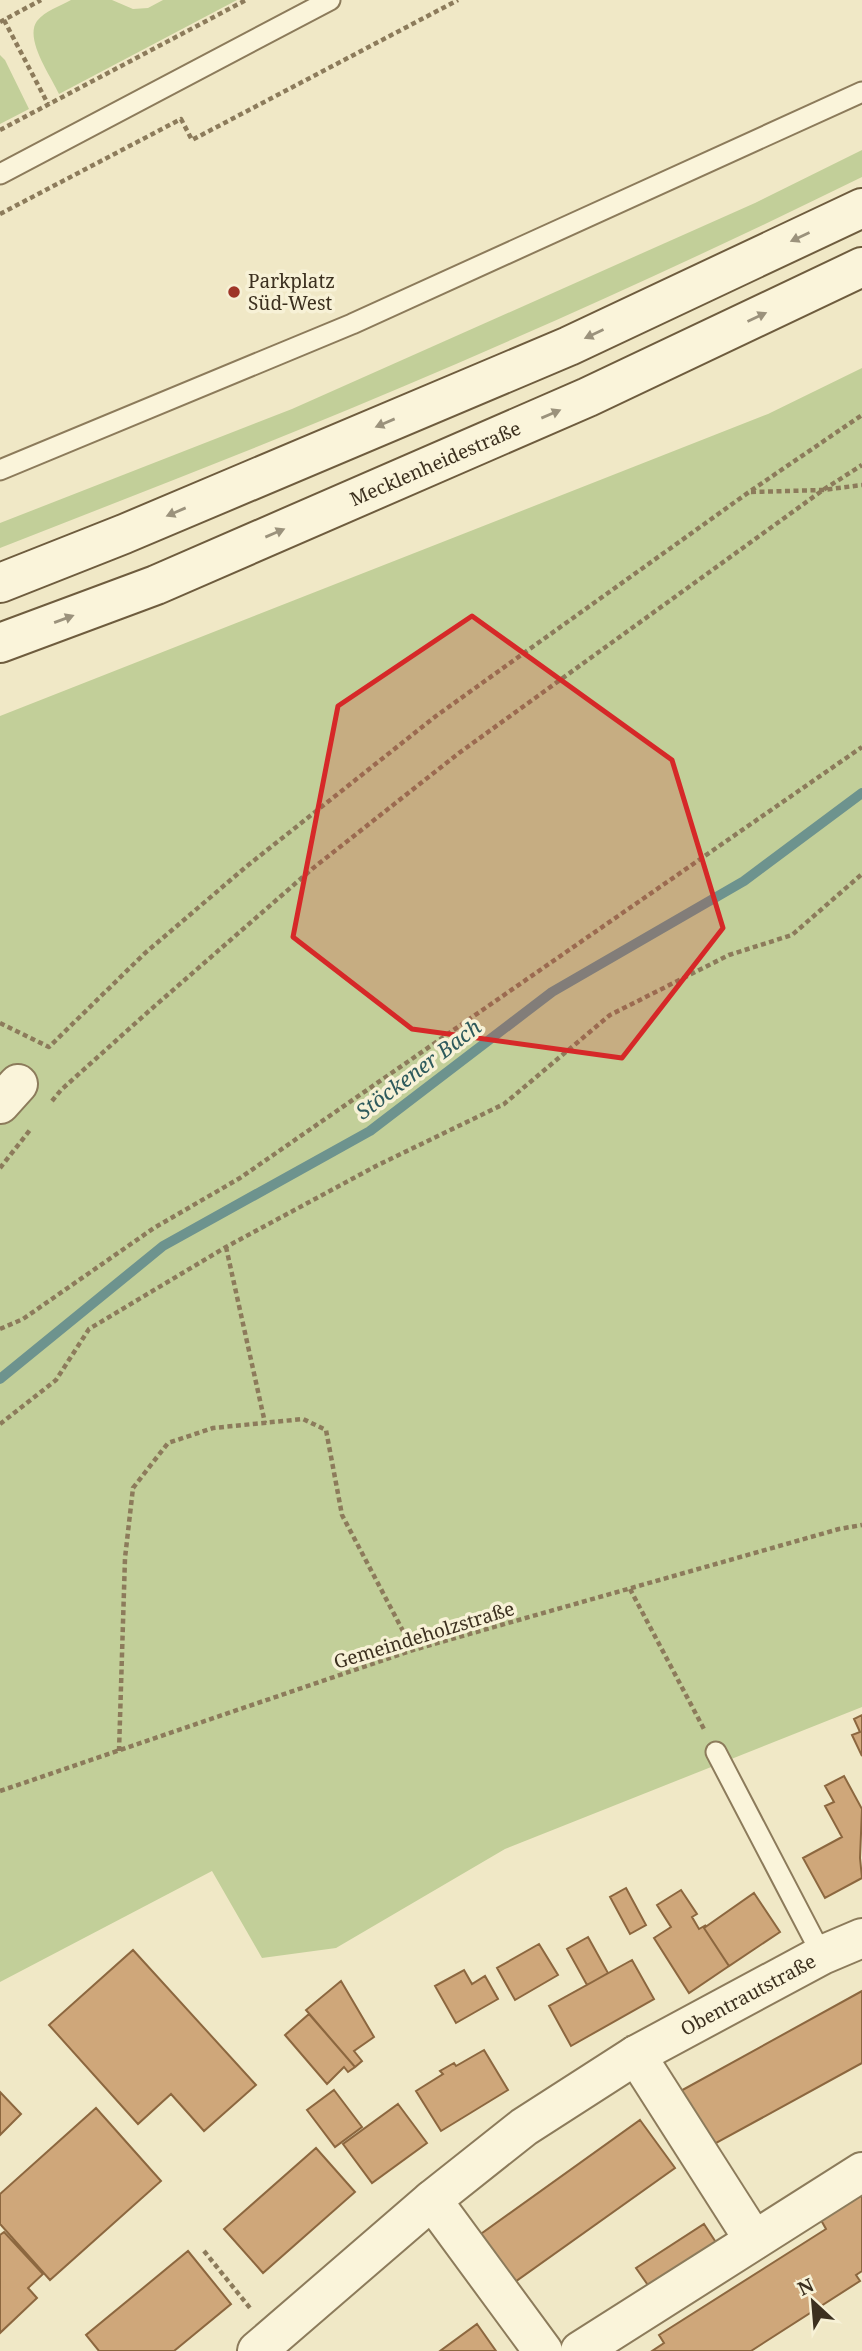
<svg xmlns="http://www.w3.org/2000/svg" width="862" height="2351" viewBox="0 0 862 2351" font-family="'Noto Serif',serif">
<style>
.green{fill:#c2cf99}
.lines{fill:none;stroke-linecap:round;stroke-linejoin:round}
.stream{stroke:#6d938e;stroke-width:10}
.building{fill:#cfa77a;stroke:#8c673f;stroke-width:2}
.service-casing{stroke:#8c7b5b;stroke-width:23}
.minor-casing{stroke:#8c7b5b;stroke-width:42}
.secondary-casing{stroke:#6e5c3e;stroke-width:42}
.path{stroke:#8c7b5b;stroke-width:4.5;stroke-dasharray:5 3.5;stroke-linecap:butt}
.service{stroke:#faf4da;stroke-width:19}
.minor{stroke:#faf4da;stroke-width:38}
.secondary{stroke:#faf4da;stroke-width:38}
.oneway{fill:#9b927c}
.marked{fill:#d62828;fill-opacity:0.2;stroke:#d62828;stroke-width:5;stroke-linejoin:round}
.poi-dot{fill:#9e3528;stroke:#f7f1d6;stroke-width:2.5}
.labels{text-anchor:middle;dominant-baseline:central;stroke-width:7;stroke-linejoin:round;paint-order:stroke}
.poi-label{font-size:19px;fill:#3c301f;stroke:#f7f1d6;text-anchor:start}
.street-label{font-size:19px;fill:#3c301f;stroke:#f7f1d6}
.water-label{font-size:21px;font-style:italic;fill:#2e5a5c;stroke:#f7f1d6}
</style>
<rect width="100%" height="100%" fill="#f0e8c6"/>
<path class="green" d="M71,0H112L133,9L148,8L163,0H237L59,94C51,76 24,39 37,21C45,11 60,6 71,0Z
M0,55L5,60L29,109L0,124Z
M862,150V177C677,268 487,353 296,431C198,471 99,509 0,548V523L292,409L755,203Z
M862,368V1707L505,1849L336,1948L262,1958L212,1871L0,1982V716L768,414Z"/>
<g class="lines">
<path class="stream" d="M0,1379L163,1246L370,1131L552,992L744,881L862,793"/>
</g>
<path class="building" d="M862,1715V1756L852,1735L860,1732L854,1719Z
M844,1776L862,1809L860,1858L862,1878L825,1898L803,1858L842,1837L825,1806L834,1802L825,1786Z
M626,1888L646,1925L630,1934L610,1897Z
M681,1890L697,1914L692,1917L699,1929L706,1925L704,1928L729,1966L689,1993L654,1938L671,1927L657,1905Z
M754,1893L780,1932L729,1966L704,1928Z
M588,1937L608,1973L587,1985L567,1949Z
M539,1944L558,1975L515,2000L497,1968Z
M133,1950L256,2085L204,2131L171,2094L138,2124L49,2025Z
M632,1960L654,1999L571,2046L549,2006Z
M464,1970L472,1984L485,1976L498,1999L456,2023L435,1986Z
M341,1981L374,2037L354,2051L362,2061L355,2067L306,2010Z
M862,1991V2063L707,2148L677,2093Z
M309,2014L355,2067L348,2072L344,2067L327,2084L285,2035Z
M484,2050L508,2090L441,2131L416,2091L443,2074L440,2071L454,2063L456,2066Z
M334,2090L362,2127L335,2147L307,2110Z
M0,2092L21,2114L0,2135Z
M398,2104L427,2143L372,2183L343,2144Z
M96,2108L161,2181L50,2280L0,2224V2194Z
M640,2120L675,2168L512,2284L478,2236Z
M316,2148L355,2192L263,2273L224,2229Z
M862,2193V2271L856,2275L860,2281L751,2351H652L664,2343L659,2335L826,2229L821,2220Z
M704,2224L717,2244L650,2288L636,2268Z
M4,2232L43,2274L28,2288L37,2298L0,2333V2235Z
M188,2251L231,2304L174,2351H99L86,2335Z
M477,2324L496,2351H440Z"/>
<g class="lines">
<defs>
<path id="service" d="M0,174L330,0
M0,470L352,324L862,92
M716,1752L822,1955"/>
<g id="minor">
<path d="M0,1104L18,1084"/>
<path d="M636,2055L754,2240"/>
<path d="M432,2200L543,2351"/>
<path id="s1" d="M257,2351L432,2200L524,2127L636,2055L822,1955L862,1938"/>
<path d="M580,2351L862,2172"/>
</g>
<g id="secondary">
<path d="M0,583L124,534L569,346L862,208"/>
<path id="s2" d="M0,643L156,585L588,397L862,267"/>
</g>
</defs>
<use href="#service" class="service-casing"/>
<use href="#minor" class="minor-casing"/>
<use href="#secondary" class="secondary-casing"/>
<path class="path" d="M4,20L48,104
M0,22L41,0
M0,130L246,0
M0,214L181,119L192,140L458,0
M751,492L823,490L862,485
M0,1023L49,1047L144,954L247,866L436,716L749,492L862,415
M52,1101L61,1090L149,1011L312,869L459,753L823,490L862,465
M0,1168L30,1130
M226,1247L265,1423
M0,1329L23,1319L154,1228L240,1178L862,747
M0,1424L56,1380L89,1329L226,1247L376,1166L504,1104L610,1015L729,955L792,935L862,874
M630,1589L705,1731
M119,1751L125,1558L133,1488L168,1443L213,1428L303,1419L326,1430L342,1515L413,1650
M0,1791L413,1650L839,1529L862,1525
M204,2251L250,2308"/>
<use href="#service" class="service"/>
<use href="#minor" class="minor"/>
<use href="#secondary" class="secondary"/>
</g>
<defs><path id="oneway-solid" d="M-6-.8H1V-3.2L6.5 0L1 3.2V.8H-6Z" transform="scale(1.75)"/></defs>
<g class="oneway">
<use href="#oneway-solid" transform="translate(800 237) rotate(155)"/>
<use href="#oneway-solid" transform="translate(757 317) rotate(-25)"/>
<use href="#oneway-solid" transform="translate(594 334) rotate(155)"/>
<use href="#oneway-solid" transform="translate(551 414) rotate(-23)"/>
<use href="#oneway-solid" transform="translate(385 423) rotate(157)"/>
<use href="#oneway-solid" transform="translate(176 512) rotate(157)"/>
<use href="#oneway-solid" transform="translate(275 533) rotate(-23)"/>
<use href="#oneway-solid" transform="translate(64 619) rotate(-20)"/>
</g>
<path class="marked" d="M472,616L672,760L723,928L622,1058L412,1029L293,937L338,706Z"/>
<circle class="poi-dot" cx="234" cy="292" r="7"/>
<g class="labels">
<g class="poi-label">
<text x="248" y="281">Parkplatz<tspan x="248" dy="22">Süd-West</tspan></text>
</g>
<g class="street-label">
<text stroke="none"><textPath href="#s2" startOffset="471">Mecklenheidestraße</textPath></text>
<text transform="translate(424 1635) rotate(-17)">Gemeindeholzstraße</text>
<text stroke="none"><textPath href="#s1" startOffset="609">Obentrautstraße</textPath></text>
</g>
<g class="water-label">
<text transform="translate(418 1069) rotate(-37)">Stöckener Bach</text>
</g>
</g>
<g transform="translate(813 2302) rotate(334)" stroke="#f7f1d6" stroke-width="5" paint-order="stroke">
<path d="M0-5L12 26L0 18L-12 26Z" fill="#3c301f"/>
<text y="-10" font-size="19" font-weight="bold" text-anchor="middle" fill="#3c301f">N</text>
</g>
</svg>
